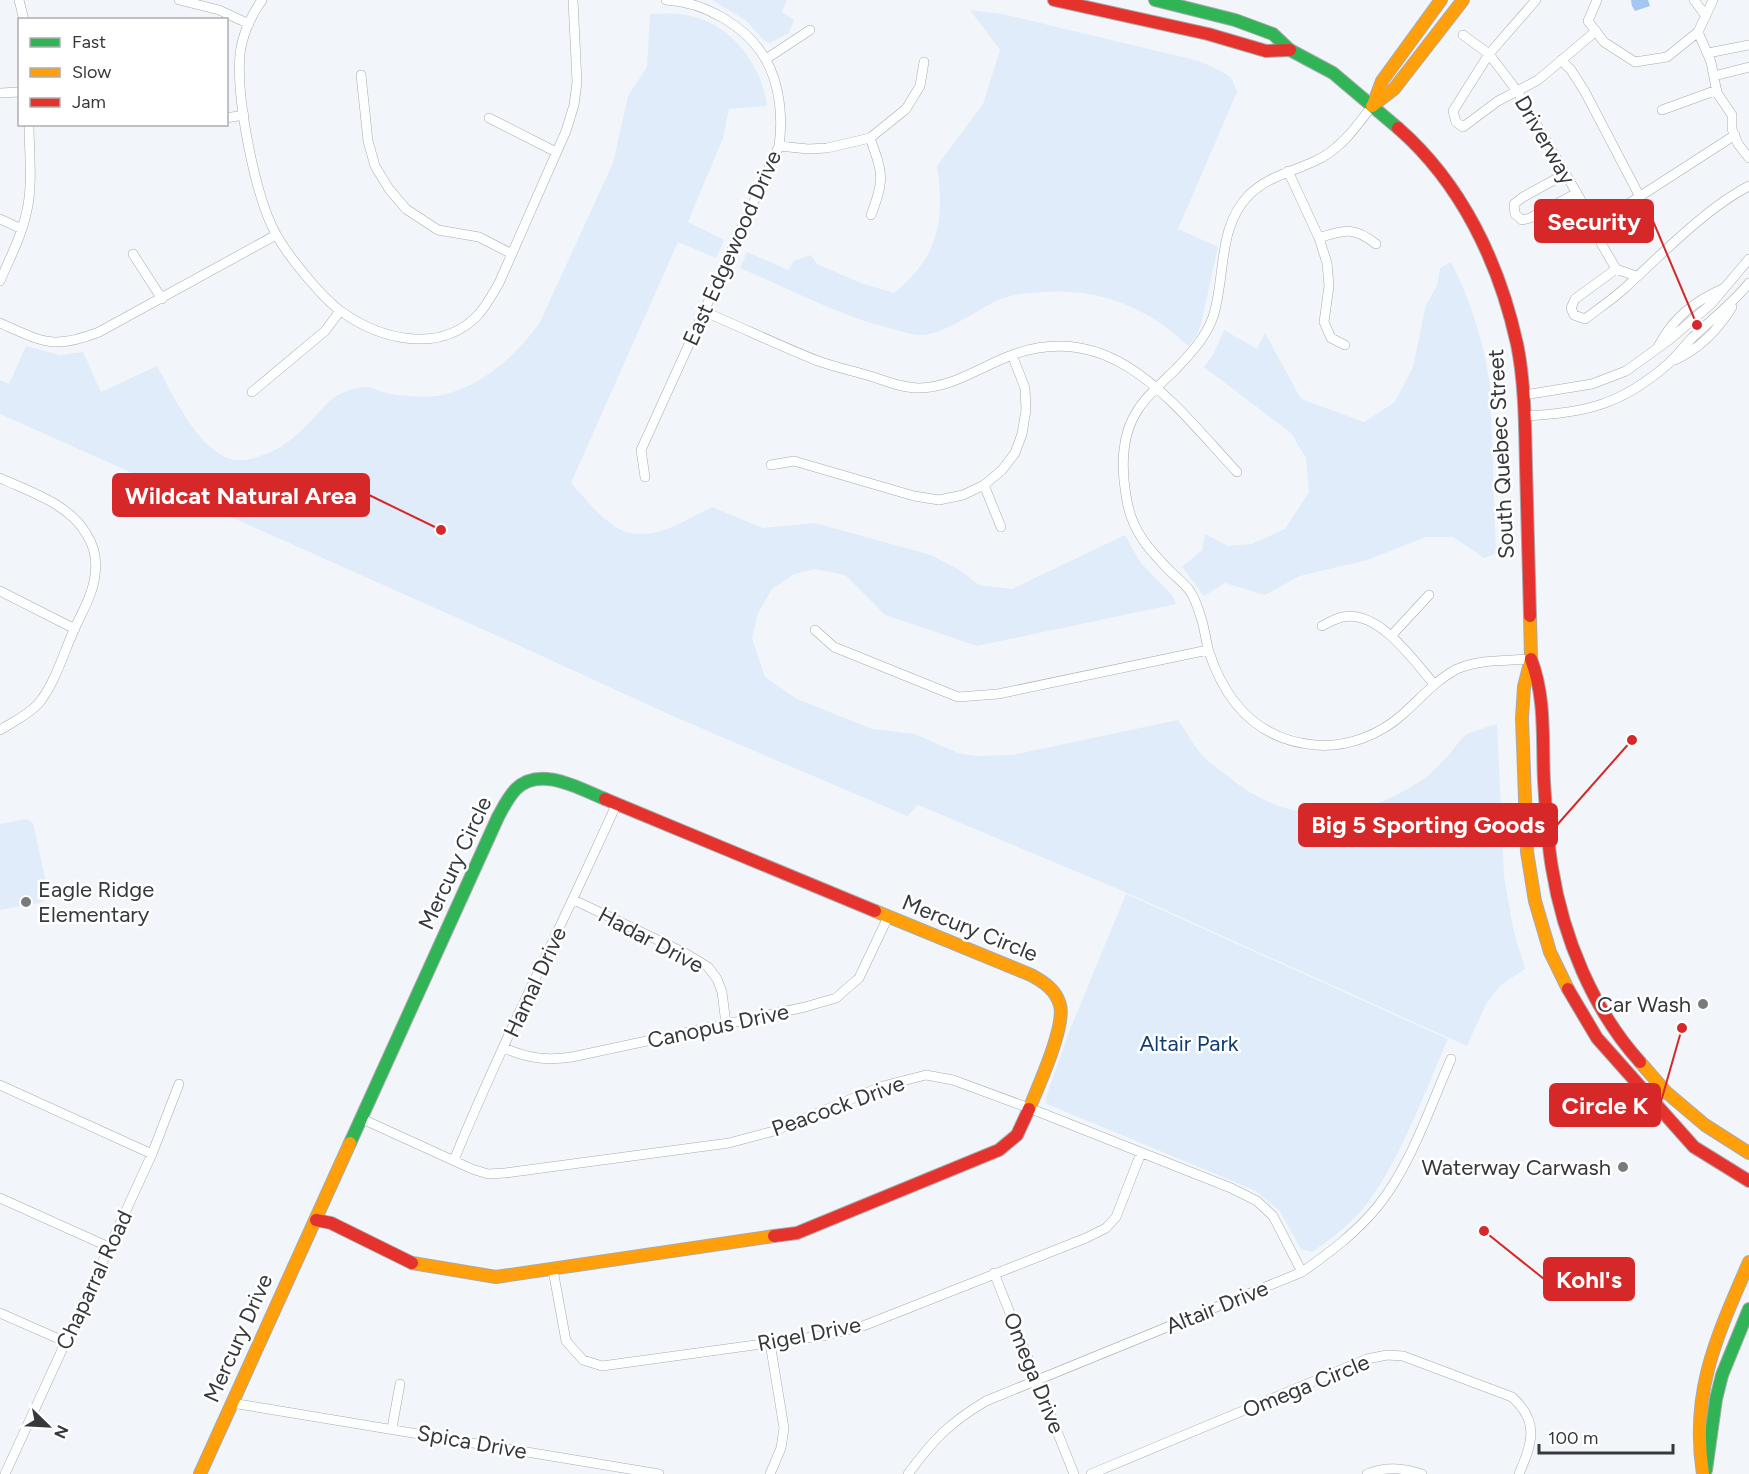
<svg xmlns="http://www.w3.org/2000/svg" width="1749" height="1474" viewBox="0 0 1749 1474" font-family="Figtree,sans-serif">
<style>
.green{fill:#e0ecf9}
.water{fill:#a5c6f2}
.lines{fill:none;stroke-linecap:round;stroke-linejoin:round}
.street-casing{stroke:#a8abae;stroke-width:10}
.fast-casing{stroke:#a8abae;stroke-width:14}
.slow-casing{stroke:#a8abae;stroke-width:14}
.jam-casing{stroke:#a8abae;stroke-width:14}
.street{stroke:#fdfefe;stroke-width:9}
.fast{stroke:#30b455;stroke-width:12}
.slow{stroke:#ff9f0a;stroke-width:12}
.jam{stroke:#e5322d;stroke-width:12}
.poi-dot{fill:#787a7e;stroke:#fff;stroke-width:2}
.labels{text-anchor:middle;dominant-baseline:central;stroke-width:5;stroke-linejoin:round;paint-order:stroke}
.street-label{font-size:22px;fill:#36383b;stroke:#fff}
.poi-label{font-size:22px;fill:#36383b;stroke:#fff;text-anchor:end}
.park-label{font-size:22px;fill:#103e74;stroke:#fff}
.leader{fill:none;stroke:#d62828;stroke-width:2}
.callout-dot{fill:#d62828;stroke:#fff;stroke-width:2}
.callout{fill:#d62828;stroke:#d62828;stroke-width:2}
.callout-label{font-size:24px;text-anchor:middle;font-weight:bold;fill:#fff}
</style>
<rect width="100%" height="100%" fill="#f2f6fa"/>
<path class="green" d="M712,0H787L782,12L794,20L789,33L770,43L764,40L745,20Z
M970,10L1002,14L1195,60L1209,65L1231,77L1237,92L1178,229L1218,247L1201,324L1196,336L1188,346C1148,307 1099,288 1043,292C1029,293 1011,294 998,300C977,310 942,336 919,335C911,335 901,331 892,329C839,316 790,289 740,268L747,252L788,270L794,261L811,255L817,264L861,283L894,293C939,257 945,220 937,166L983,104L1000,50Z
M650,14C659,14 669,13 678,14C725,17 762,61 767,106L729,109L723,138L688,222L724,240L716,258L678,242L571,483C583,496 595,512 610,523C643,550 681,522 712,507L763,528L815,523L931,555L961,571L979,585L1012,589L1125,535L1140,562L1172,595L1176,604L977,646L885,615L845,575L815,569L794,574L772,589L758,613L752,638L765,677L797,699L872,729L915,734L958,753L976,756L1012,755L1178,720C1186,732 1194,746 1204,757C1210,763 1218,769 1225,774C1286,826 1353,825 1419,782C1432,774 1442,762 1452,751C1456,746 1461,738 1467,734C1476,730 1488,727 1497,724L1504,876L1513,928L1525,969L1501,985L1486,1004L1467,1046L1125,892L918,805L907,816L675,717L520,646L0,414V380L9,384L26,346L60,355L83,352L101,392L157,366C173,395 197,448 230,459C243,463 263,456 275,450C297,439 315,415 333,398C342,392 357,386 368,387C376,389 383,393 391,394C407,396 430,399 446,394C485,384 518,354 540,322L613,163L628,96L647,67Z
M1451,262C1471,301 1484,343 1490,386L1496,554L1484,558L1453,537H1426L1367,560L1300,576L1265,595L1225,583L1204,596L1182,567L1202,550L1205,534L1228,546L1252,544L1285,529L1309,492L1306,458L1291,433L1204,367L1213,355L1224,330L1257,349L1265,333L1301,399L1364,422L1395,402L1413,367L1426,305L1437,286L1440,268Z
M26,819L33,823L48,891L43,902L0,910V824Z
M1126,894L1448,1039C1424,1093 1398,1167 1361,1211C1347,1227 1330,1240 1312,1252L1301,1249L1279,1210L1254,1190L1047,1104L1046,1097L1071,1027Z"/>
<path class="water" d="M1631,0H1648L1650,6L1635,11L1632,6Z"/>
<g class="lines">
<defs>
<path id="street" d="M19,0L24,20
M179,0L219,10L249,24
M262,0C251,15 242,36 240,54C236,98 255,198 277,236C289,257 322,298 342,312C380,339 438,354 476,317C486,307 492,295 499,283L566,131L574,105L577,82L573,0
M1536,0L1489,54L1453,111L1456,122L1463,127L1498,101L1538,80L1596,31
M1597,0L1588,21L1604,42L1635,62L1667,57L1698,32L1713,0
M1694,0L1706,16
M1698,32L1711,62L1717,93L1732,115V129L1738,144L1749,158
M1463,35L1489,54L1517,91L1589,214L1601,230V243L1616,269L1636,276
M1708,53L1749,45
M766,59L810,30
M1561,60L1571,70L1585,92L1640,197
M361,75L368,141L375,166L389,189L406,209L438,230L479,237L512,254
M1714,76L1749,67
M0,93L20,92
M1372,106C1356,127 1340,150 1315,161C1292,172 1268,176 1249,195C1217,227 1226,277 1213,317C1206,337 1191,353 1176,369C1164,381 1149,393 1139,408C1120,435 1121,469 1127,501C1132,531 1150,551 1171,572C1177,578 1185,584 1190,591C1196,600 1199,611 1202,621C1205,631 1206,642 1209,652C1226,703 1258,740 1315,745C1346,748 1380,735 1403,714C1421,698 1436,680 1457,669C1479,659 1507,661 1531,659
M1662,110L1717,90
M226,118L244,115
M489,118L556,152
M870,138C883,174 885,179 871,215
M779,146L808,149L827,148L870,138L906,109L920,86L924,62
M1288,171L1319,238L1327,263L1329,286L1324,322L1331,338L1345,345
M1565,174L1523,197L1514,204L1515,214L1522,220L1530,218L1577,193
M0,219L22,229
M1597,224L1735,135
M1319,238C1344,229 1355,227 1376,244
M133,254L162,299
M1616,269L1575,299L1571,308L1574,315L1585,319C1598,309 1613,299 1625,288C1661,255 1706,208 1749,186
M0,281C10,258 22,235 27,210C33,183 29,152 29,124
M705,312C743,328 780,346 818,361C835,367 853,371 870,376C885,381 903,388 919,388C954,387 980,367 1012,355C1114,317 1176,407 1237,472
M0,323C43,342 53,350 99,332L276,235
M1659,345C1674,317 1695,301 1724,288
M1675,360C1699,349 1718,330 1732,307
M252,392L325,331L340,311
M1524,395L1592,384L1626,371L1669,340L1711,304L1749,259
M1525,416C1585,413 1621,405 1668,364C1677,356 1684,346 1693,337C1712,319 1732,304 1749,283
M771,465L794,461L914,496L939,500L963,495L984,485L1002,470L1015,453L1022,434L1026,410L1025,388L1012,355
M645,477L641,450L779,146C783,118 780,85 766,60C747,26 704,2 666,0
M0,478C30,492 70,504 87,535C94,546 97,561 95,575C93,594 82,612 74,630C63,654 55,684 38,704C28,715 13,722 0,730
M984,485L1001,527
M0,591L75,629
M1322,626C1328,623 1336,618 1343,617C1379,610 1413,660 1434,684
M815,630L834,647L958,697L998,694L1208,650
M1391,636L1429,595
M574,900L685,953L708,967L717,979L722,992L726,1024
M504,1048C527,1058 546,1061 572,1057L805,1007L836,998L859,978L888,917
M0,1085L152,1154
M360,1118L472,1169L488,1174L505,1173L729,1143L774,1131L883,1086L926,1075L953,1080L1029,1108L1231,1188L1257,1201L1273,1216L1302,1272
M454,1160C503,1040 563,924 616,805
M0,1198L109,1247
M553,1270L566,1341L583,1360L602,1366L828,1335L863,1326L1086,1238L1106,1228L1116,1217L1141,1153
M994,1273L1074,1474
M0,1313L66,1342
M232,1403L659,1474
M392,1428L400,1384
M5,1474L152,1154L179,1084
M770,1474L781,1448L784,1428L770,1343
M908,1474C933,1440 949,1423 986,1401L1302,1272C1329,1253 1356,1233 1378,1206C1411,1165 1430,1107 1451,1059
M1091,1474L1367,1359L1387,1355L1403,1356L1512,1397C1540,1422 1532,1443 1519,1474
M1367,1474C1386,1466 1403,1468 1422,1474"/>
<path id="fast" d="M1155,0L1235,20L1273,34L1290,50L1333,73L1398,128
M350,1143L498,817C503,808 508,797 516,789C540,765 580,789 605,799
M1706,1470L1716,1399L1722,1375L1749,1309"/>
<path id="slow" d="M1373,105L1382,81L1441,0
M1372,106L1394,89L1463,0
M1530,616L1531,659L1524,687L1522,718L1527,852L1535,901L1550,952L1568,989
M875,911L1031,975C1044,982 1056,990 1060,1005C1066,1026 1038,1087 1029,1109
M1640,1062L1666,1092L1705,1125L1749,1153
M412,1263L496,1277L774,1236
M200,1474L350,1143
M1703,1474C1690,1392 1717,1336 1749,1262"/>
<path id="jam" d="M1054,0L1208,34L1266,51L1290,50
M1398,128C1461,183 1499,262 1517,344C1525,383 1525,426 1526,466C1527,516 1529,566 1530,616
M1531,659C1546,698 1542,740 1544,781C1546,810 1547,840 1552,868C1563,937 1593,1010 1640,1062
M605,799L875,911
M1568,989L1597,1038L1694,1147L1749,1181
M316,1220L331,1223L412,1263
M774,1236L797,1233L999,1150L1017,1135L1029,1109"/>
</defs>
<use href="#street" class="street-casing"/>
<use href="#fast" class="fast-casing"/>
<use href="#slow" class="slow-casing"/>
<use href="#jam" class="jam-casing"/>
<use href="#street" class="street"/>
<use href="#fast" class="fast"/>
<use href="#slow" class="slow"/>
<use href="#jam" class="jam"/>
</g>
<g class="poi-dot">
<circle cx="26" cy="902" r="6"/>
<circle cx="1703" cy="1004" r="6"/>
<circle cx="1623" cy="1167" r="6"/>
</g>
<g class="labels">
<g class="street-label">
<text transform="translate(1545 140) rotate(60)">Driverway</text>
<text transform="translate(732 248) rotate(-66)">East Edgewood Drive</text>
<text transform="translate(1501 454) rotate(-93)">South Quebec Street</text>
<text transform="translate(455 863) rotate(-65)">Mercury Circle</text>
<text transform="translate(970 928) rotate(22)">Mercury Circle</text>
<text transform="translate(651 940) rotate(28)">Hadar Drive</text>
<text transform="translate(535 982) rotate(-65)">Hamal Drive</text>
<text transform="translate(718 1026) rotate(-12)">Canopus Drive</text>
<text transform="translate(838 1106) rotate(-20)">Peacock Drive</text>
<text transform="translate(94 1280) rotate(-65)">Chaparral Road</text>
<text transform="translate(1217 1307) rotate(-22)">Altair Drive</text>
<text transform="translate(809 1334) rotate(-11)">Rigel Drive</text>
<text transform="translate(238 1338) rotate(-66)">Mercury Drive</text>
<text transform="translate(1034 1373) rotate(68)">Omega Drive</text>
<text transform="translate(1306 1386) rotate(-22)">Omega Circle</text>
<text transform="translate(472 1442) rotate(10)">Spica Drive</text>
</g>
<g class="poi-label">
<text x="38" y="889" text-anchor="start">Eagle Ridge<tspan x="38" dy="25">Elementary</tspan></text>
<text x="1691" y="1004">Car Wash</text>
<text x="1611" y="1167">Waterway Carwash</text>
</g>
<g class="park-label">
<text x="1189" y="1043">Altair Park</text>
</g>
</g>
<path class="leader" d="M1697 325L1653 221M441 530L369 495M1632 740L1557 825M1682 1028L1660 1105M1484 1231L1544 1279"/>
<g class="callout-dot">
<circle cx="1697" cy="325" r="6"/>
<circle cx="441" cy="530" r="6"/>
<circle cx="1632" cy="740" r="6"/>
<circle cx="1682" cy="1028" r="6"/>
<circle cx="1484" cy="1231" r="6"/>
</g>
<g class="callout">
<rect x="1535" y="200" width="118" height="42" rx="6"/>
<rect x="113" y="474" width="256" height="42" rx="6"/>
<rect x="1299" y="804" width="258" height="42" rx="6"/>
<rect x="1550" y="1084" width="110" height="42" rx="6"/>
<rect x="1544" y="1258" width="90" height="42" rx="6"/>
</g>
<g class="callout-label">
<text x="1594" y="230">Security</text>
<text x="241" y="504">Wildcat Natural Area</text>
<text x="1428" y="833">Big 5 Sporting Goods</text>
<text x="1605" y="1114">Circle K</text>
<text x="1589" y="1288">Kohl's</text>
</g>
<rect x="18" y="18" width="210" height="108" fill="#ffffff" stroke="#afafb1" stroke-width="1.5"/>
<rect x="30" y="38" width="30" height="9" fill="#30b455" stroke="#afafb1" stroke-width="1.5"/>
<text x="72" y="48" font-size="18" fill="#36383b">Fast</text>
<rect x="30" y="68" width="30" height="9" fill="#ff9f0a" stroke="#afafb1" stroke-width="1.5"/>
<text x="72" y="78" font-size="18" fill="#36383b">Slow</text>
<rect x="30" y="98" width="30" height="9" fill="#e5322d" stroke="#afafb1" stroke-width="1.5"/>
<text x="72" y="108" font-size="18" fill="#36383b">Jam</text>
<g transform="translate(48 1426) rotate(114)" stroke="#ffffff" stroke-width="4.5" paint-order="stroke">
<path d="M0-4.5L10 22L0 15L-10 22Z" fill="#36383b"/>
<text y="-9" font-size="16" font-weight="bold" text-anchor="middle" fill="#36383b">N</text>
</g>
<path d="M1539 1444v9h134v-9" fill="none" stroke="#36383b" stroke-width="3"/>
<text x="1548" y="1444" font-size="18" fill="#36383b" stroke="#ffffff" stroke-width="4.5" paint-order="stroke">100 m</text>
</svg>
